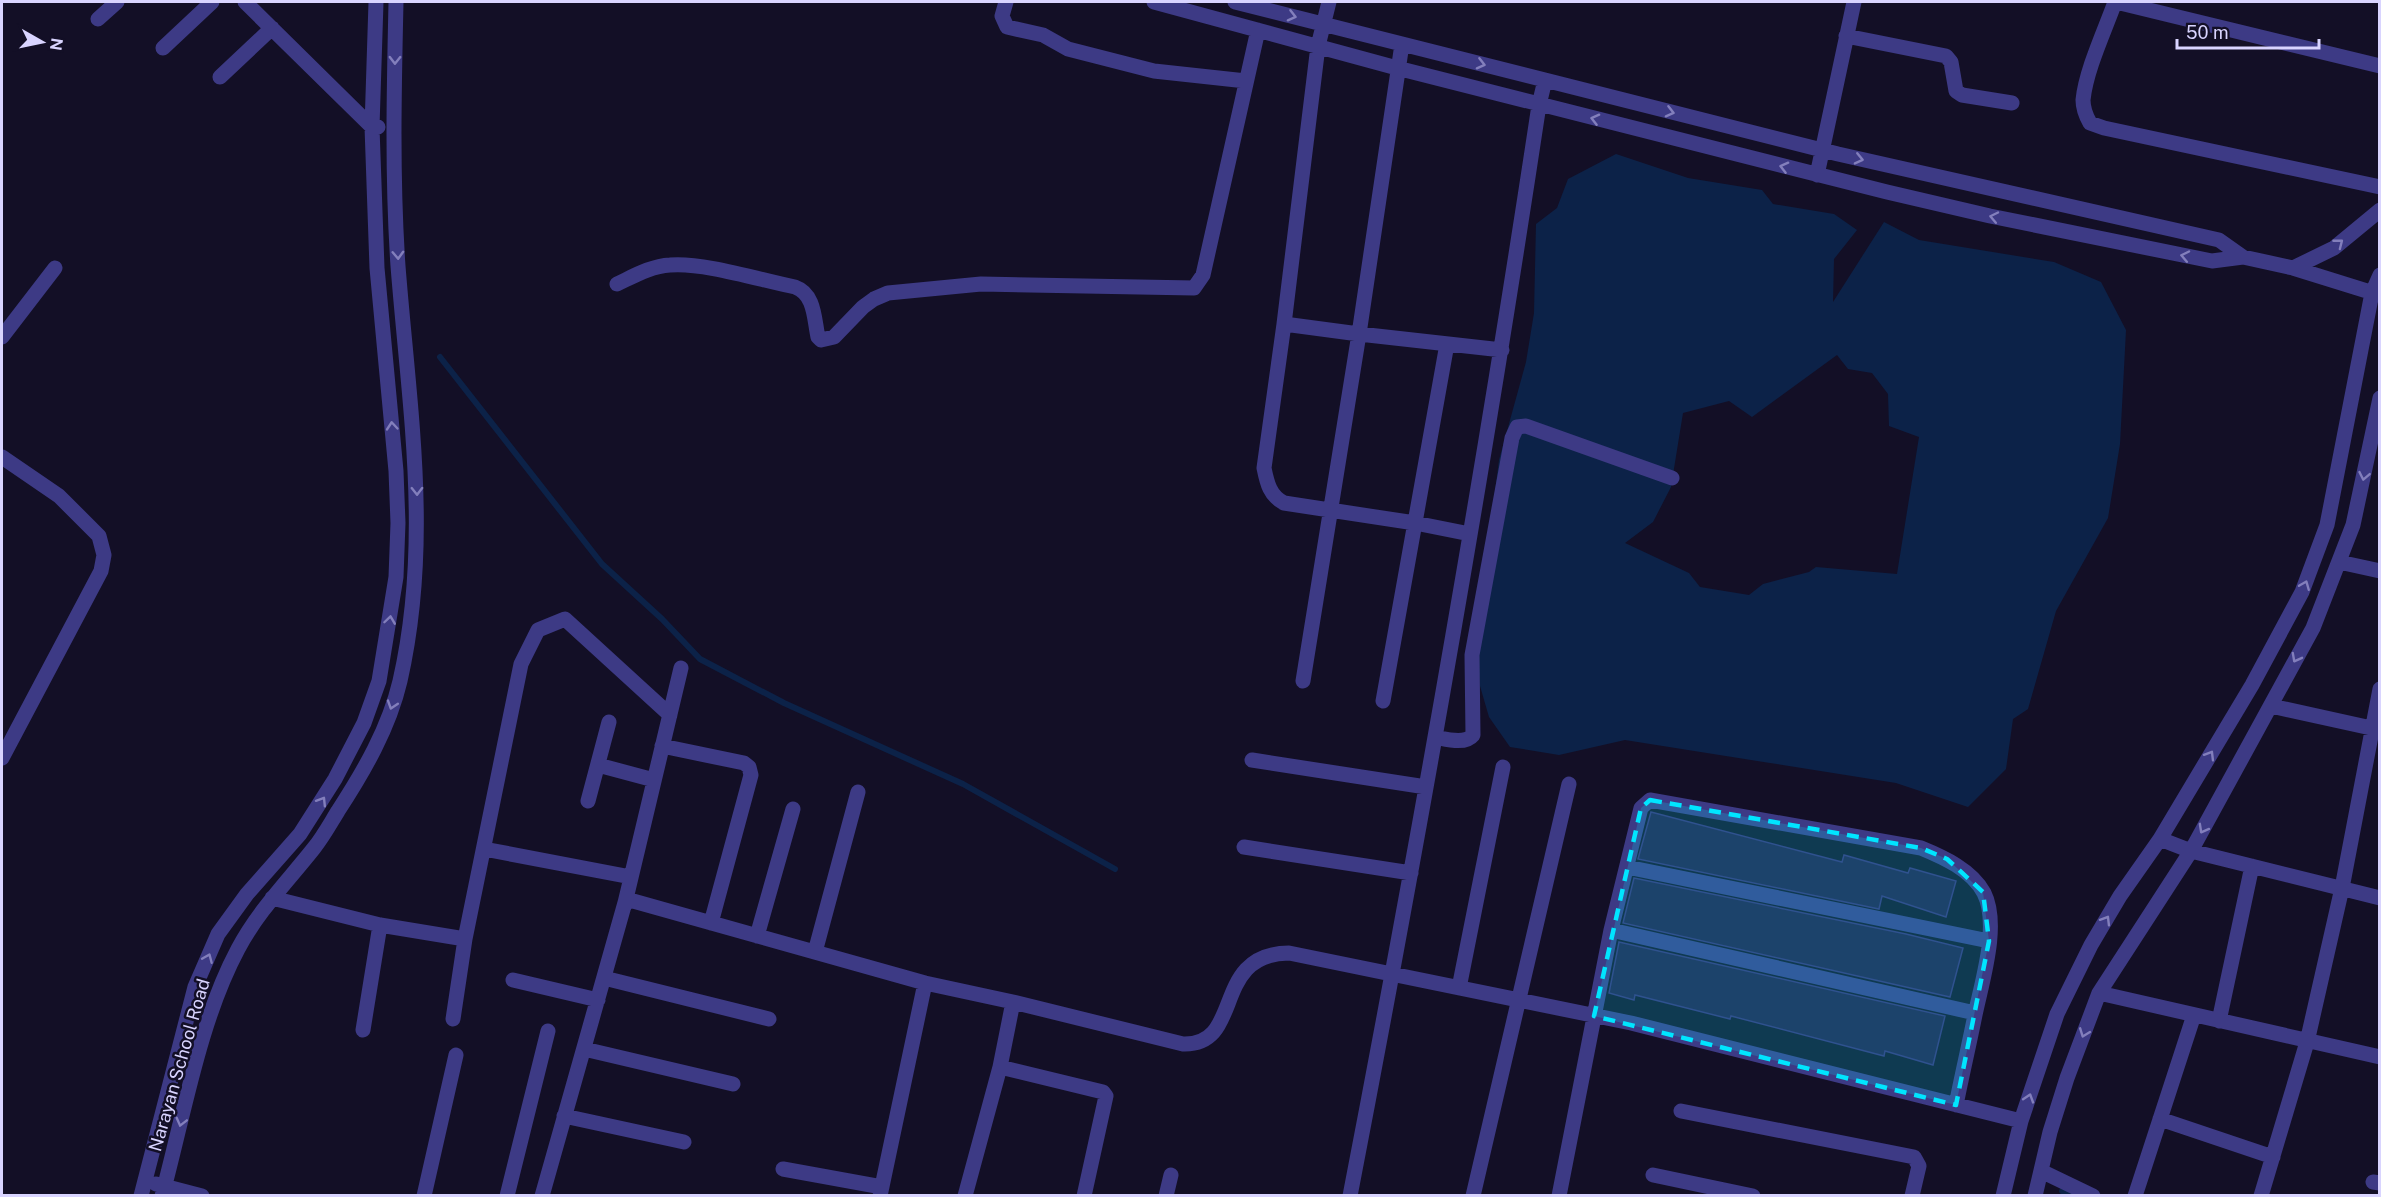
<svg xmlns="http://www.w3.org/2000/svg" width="2381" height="1197" viewBox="0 0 2381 1197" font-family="'Public Sans',sans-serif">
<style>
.water{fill:#0c2248;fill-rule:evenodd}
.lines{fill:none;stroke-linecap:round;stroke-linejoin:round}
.stream{stroke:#0c2248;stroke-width:6}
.building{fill:#241b47;stroke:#3b2d73;stroke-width:1.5}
.minor{stroke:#3d3a85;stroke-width:15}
.oneway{stroke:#837fbc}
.marked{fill:#00e5ff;fill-opacity:0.2;stroke:#00e5ff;stroke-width:4.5;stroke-dasharray:12 8;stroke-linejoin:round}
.labels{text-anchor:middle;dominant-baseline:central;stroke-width:5;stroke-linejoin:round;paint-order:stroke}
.street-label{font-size:18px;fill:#d9d4ff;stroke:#130f26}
</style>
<rect width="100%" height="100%" fill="#130f26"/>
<path class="water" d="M1616,154L1688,178L1762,190L1773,204L1834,214L1857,230L1834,259L1833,302L1884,222L1919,240L2054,262L2101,282L2126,330L2120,444L2108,518L2056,611L2028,709L2013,719L2006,769L1968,807L1896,783L1625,740L1559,755L1510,747L1489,717L1480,686L1476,640L1499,460L1526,362L1534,313L1536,224L1557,208L1568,179ZM1837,355L1848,369L1872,373L1888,394L1889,426L1919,437L1897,574L1816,567L1809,572L1763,584L1749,595L1700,587L1689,573L1625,543L1653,522L1671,487L1683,413L1729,401L1752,417Z"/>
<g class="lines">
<path class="stream" d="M440,357L602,564L662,619L700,659L784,703L963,784L1115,869
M2062,1191L2077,1195"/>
</g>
<path class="building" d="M1651,812L1842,862L1844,855L1908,873L1910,868L1956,881L1946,917L1882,896L1879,909L1638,859Z
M1634,878L1906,934L1963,948L1950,997L1623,923Z
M1619,942L1945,1016L1933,1065L1885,1051L1884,1056L1731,1016L1730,1019L1635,995L1634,1000L1609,993Z"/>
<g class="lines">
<path class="minor" d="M245,2L372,127H378
M1006,2L1002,16L1007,27L1043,35L1068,49L1154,71L1246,81
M1154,2L1397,68L1887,192L1990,216L2212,261L2243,257L2293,268L2380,295
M1235,2L1838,154L2219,240L2243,257
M1329,2L1318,46L1284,324L1359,334L1402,44
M2115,2C2105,30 2086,70 2083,100C2083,109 2086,116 2090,123L2104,128L2380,187
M2116,2L2380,66
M98,19L117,2
M1846,36L1946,56L1951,62L1956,91L1962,95L2012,103
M163,48L212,2
M220,77L272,28
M1817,175L1854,2
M2293,268L2334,248L2380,210
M617,284C634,276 651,266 670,265C703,262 760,280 795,287C815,294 814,319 818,337L821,340L834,337L863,307L874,299L888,293L981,284L1194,288L1203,275L1258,30
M1284,324L1264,468C1267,483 1270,496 1284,503L1415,523L1470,534
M2,337L55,268
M2,457L59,496L99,536L104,555L101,571L2,758
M2339,562L2380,571
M1303,681L1359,334L1502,350
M1383,701L1447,344
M2271,706L2380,730
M1435,737C1446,739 1465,745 1473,735L1472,655L1512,438L1517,427L1526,426L1672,478
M662,746L744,763L749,767L751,775L711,923
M1252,760L1426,787
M598,765L654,780
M588,801L609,722
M2160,839L2191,851L2380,898
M1244,847L1411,873
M484,849L631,877
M1627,867L1989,941
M272,898L380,925L465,939L521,664L538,630L565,619L670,715
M624,907L681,668
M1611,930L1975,1013
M757,936L793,809
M815,952L858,792
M604,978L769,1019
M513,980L598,1000
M1459,988L1503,767
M2099,993L2380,1057
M453,1019L465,939
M2219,1021L2252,866
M363,1030L380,925
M584,1049L733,1084
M1000,1067L1103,1092L1106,1096L1084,1196
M1681,1111L1914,1157L1919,1166L1912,1196
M564,1116L684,1142
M2160,1119L2273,1157
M783,1169L882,1187
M2041,1171L2093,1196
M1653,1175L1753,1196
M2373,1182L2380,1183
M156,1184L202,1196
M141,1196L195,987L218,934L247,894L300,834L335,779L364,723L379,681L396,577L398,523L396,471L377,268L372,127L376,2
M162,1196C184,1115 199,1022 238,949C258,911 288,881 314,848C323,837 330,824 338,811C364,771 389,728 400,681C432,540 409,407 398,266C392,178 394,90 396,2
M424,1196L456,1055
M507,1196L548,1031
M542,1196L626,899L925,983L1013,1002L1183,1044C1245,1046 1210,954 1289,953L1631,1023L2021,1121
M880,1196L925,983
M965,1196L1000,1067L1013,1002
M1166,1196L1171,1175
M1350,1196C1420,833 1484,470 1539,105L1545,80
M1473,1196L1569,784
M1559,1196L1611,930L1641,808L1650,800L1921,848C1943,857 1972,870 1984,893C2000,925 1982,981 1975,1015C1969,1045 1962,1075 1956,1105
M2003,1196L2021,1121L2057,1014L2091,945L2120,896L2160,839L2252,685L2302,592L2327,525L2372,293L2380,275
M2035,1196L2050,1132L2067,1078L2099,993L2191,851L2313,628L2353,525L2380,398
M2135,1196L2194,1015
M2261,1196L2307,1042L2342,888L2380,689"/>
</g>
<defs><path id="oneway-chevron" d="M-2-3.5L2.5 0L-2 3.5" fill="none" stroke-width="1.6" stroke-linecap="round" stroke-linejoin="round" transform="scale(1.5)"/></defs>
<g class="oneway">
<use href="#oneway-chevron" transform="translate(1292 16) rotate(14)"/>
<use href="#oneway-chevron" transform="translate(395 60) rotate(91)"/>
<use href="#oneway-chevron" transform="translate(1481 64) rotate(14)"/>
<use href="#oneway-chevron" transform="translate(1670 112) rotate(14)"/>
<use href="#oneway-chevron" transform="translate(1595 119) rotate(-166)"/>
<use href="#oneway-chevron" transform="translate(1859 159) rotate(13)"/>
<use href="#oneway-chevron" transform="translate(1784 167) rotate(-166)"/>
<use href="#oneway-chevron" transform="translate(1994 217) rotate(-168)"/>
<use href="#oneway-chevron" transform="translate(2339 243) rotate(-38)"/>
<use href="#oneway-chevron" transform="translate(398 255) rotate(88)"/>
<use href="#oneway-chevron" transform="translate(2185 256) rotate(-168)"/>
<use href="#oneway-chevron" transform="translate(392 426) rotate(-95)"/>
<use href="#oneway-chevron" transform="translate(2364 476) rotate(101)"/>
<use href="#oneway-chevron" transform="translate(417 491) rotate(89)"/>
<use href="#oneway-chevron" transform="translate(2305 585) rotate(-68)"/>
<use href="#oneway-chevron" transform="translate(390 620) rotate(-82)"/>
<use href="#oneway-chevron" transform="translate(2296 658) rotate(118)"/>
<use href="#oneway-chevron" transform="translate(392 705) rotate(108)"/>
<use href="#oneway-chevron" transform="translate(2210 755) rotate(-59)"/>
<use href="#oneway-chevron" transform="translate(322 801) rotate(-58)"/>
<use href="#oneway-chevron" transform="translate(2203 829) rotate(119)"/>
<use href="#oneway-chevron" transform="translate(2106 920) rotate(-59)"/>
<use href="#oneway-chevron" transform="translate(208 958) rotate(-67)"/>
<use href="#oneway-chevron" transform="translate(2084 1033) rotate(111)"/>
<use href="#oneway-chevron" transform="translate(2029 1098) rotate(-72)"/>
<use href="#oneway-chevron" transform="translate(181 1122) rotate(104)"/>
</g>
<path class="marked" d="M1650,800L1921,848L1947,859L1983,892L1989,941L1956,1105L1594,1016L1641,808Z"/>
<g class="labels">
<g class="street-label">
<text transform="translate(179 1065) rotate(-74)">Narayan School Road</text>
</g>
</g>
<rect width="2381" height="1197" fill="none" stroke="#d9d4ff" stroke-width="6"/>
<g transform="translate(42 42) rotate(99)" stroke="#130f26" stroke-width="4.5" paint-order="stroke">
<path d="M0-4.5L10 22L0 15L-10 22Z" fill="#d9d4ff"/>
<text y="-9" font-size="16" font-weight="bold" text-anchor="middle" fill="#d9d4ff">N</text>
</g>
<path d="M2177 39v9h142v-9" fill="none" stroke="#d9d4ff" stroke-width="3"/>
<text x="2186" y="39" font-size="18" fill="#d9d4ff" stroke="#130f26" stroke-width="4.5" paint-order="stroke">50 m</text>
</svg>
